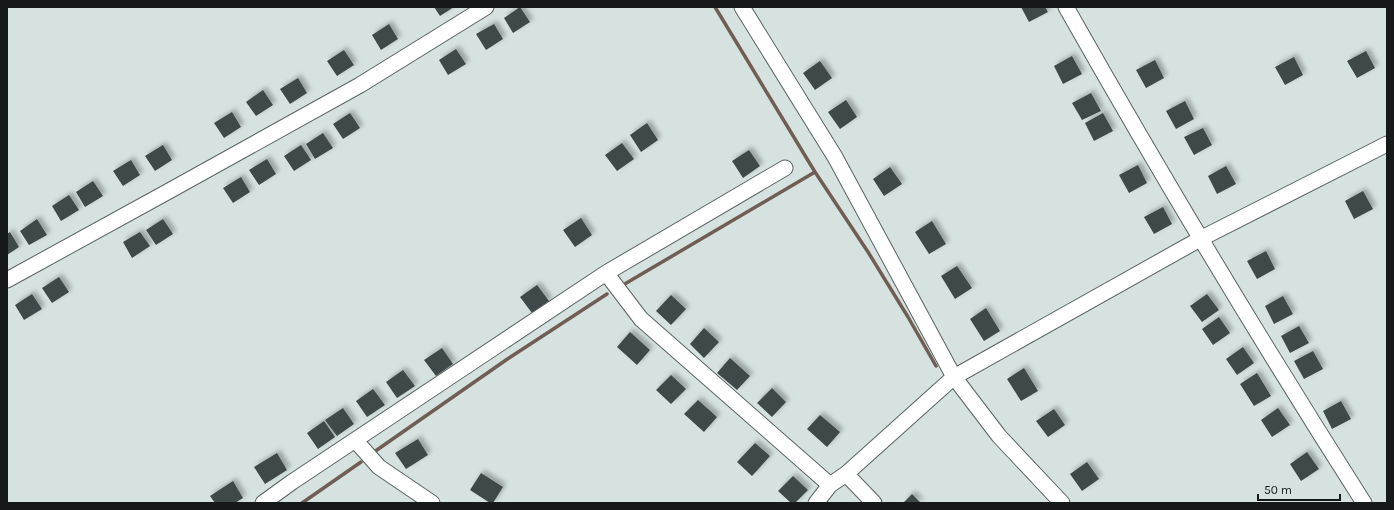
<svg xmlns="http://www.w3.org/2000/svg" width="1394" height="510" viewBox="0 0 1394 510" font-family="Karla,sans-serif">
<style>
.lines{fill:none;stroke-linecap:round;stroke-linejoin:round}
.stream{stroke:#705e54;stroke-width:3.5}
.building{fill:#3f4948;filter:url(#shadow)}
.minor-casing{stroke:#586362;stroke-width:17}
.minor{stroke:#fff;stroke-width:15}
</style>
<defs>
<filter id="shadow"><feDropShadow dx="3.5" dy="-3.5" stdDeviation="2" flood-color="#0004"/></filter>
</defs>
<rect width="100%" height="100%" fill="#d6e2e0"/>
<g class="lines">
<path class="stream" d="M715,7L815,172L868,252L908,317L936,366
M623,285L815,172
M374,452L506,360L607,294
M302,503L361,462"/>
</g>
<path class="building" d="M434,7H454L440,16Z
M520,7L530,22L513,33L504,18Z
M1021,7H1045L1048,12L1029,22Z
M389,24L398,39L381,50L372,35Z
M494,24L503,39L486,50L476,34Z
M456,49L466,64L448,75L439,60Z
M344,50L354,65L337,76L327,61Z
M1366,51L1375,68L1357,78L1347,61Z
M1072,56L1082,74L1063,84L1054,66Z
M1294,57L1303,75L1285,85L1275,67Z
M1155,60L1164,78L1146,88L1136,70Z
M820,61L832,78L815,90L803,73Z
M298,78L307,93L290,104L280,89Z
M263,90L273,105L256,116L246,102Z
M1091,93L1101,111L1082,120L1072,103Z
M846,100L857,117L840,129L828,112Z
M1185,101L1194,119L1176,129L1166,111Z
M232,112L241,127L224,138L214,123Z
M350,113L360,128L343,139L333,124Z
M1103,113L1113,131L1094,141L1085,123Z
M647,123L658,140L641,152L630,135Z
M1203,128L1212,145L1194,155L1184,137Z
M323,133L333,148L315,159L306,144Z
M622,143L634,159L617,171L605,155Z
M163,145L172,160L155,171L145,156Z
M301,145L311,160L294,171L284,156Z
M749,150L760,166L743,178L732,161Z
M267,159L276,174L259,185L249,170Z
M131,160L140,175L123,186L113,171Z
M1138,165L1147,183L1129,193L1119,175Z
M1226,166L1236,184L1217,194L1208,176Z
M890,167L902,184L884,196L873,179Z
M241,177L250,192L233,203L223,188Z
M93,181L103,196L85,207L76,192Z
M1363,191L1373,209L1354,219L1345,201Z
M69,195L79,210L61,221L52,206Z
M1163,207L1172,224L1154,234L1144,217Z
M581,218L592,235L575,247L563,230Z
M37,219L47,235L29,245L20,231Z
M163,219L173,234L156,245L146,230Z
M932,221L946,244L929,254L915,232Z
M10,232L19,247L7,255V234Z
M140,232L150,246L132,258L123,242Z
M1266,251L1275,269L1257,279L1247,261Z
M957,266L972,288L955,299L941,276Z
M59,277L69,292L52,303L42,288Z
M537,285L549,301L532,313L520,297Z
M32,294L42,309L24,320L15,305Z
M1207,294L1219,310L1202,322L1190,306Z
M671,295L686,309L671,325L656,311Z
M1283,296L1293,314L1274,324L1265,306Z
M986,308L1000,331L984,341L970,319Z
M1219,317L1230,333L1213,345L1202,329Z
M1299,326L1309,343L1290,353L1281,336Z
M704,328L719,342L704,358L690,344Z
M630,332L650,350L637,365L617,347Z
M1243,347L1254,363L1237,375L1226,359Z
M442,348L453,364L436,376L424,360Z
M1313,351L1323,369L1304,379L1294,361Z
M730,358L750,376L737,390L717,373Z
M1024,368L1038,391L1021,401L1007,379Z
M403,370L415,386L397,398L386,382Z
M1257,373L1271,396L1254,406L1240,384Z
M671,375L686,389L671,404L656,390Z
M772,388L786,402L772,417L757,403Z
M373,389L385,405L367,417L356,401Z
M698,400L717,417L704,432L684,414Z
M1341,401L1351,419L1332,429L1323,411Z
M343,408L354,424L337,436L325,420Z
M1278,408L1290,425L1272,437L1261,420Z
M1054,409L1065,425L1048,437L1036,421Z
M820,415L840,432L827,447L807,429Z
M324,421L335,437L318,449L307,433Z
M418,439L428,455L406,469L395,453Z
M755,443L770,456L752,476L737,462Z
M1307,452L1319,469L1301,481L1290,464Z
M277,453L287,470L265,484L254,467Z
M1087,462L1099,479L1082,491L1070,474Z
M481,473L503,487L493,503H490L470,490Z
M793,476L808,490L795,503H791L778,491Z
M233,481L243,498L235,503H215L210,496Z
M912,494L921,503H903Z"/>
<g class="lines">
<defs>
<path id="minor" d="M742,7L835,157L954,377L999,436L1062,503
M1066,7C1161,175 1260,340 1364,503
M606,273L641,319L830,485
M7,280L169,191L360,85L486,7
M355,440L379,467L432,503
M846,474L874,503
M263,503L292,482L606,273L785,168
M816,503L830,485L846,474L954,377L1200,239L1387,144"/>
</defs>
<use href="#minor" class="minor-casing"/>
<use href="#minor" class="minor"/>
</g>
<rect width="1394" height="510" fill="none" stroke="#151919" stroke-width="16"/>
<path d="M1258 494v6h82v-6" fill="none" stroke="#151919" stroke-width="2"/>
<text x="1264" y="494" font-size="12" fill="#151919" stroke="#d6e2e0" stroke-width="3" paint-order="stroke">50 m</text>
</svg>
